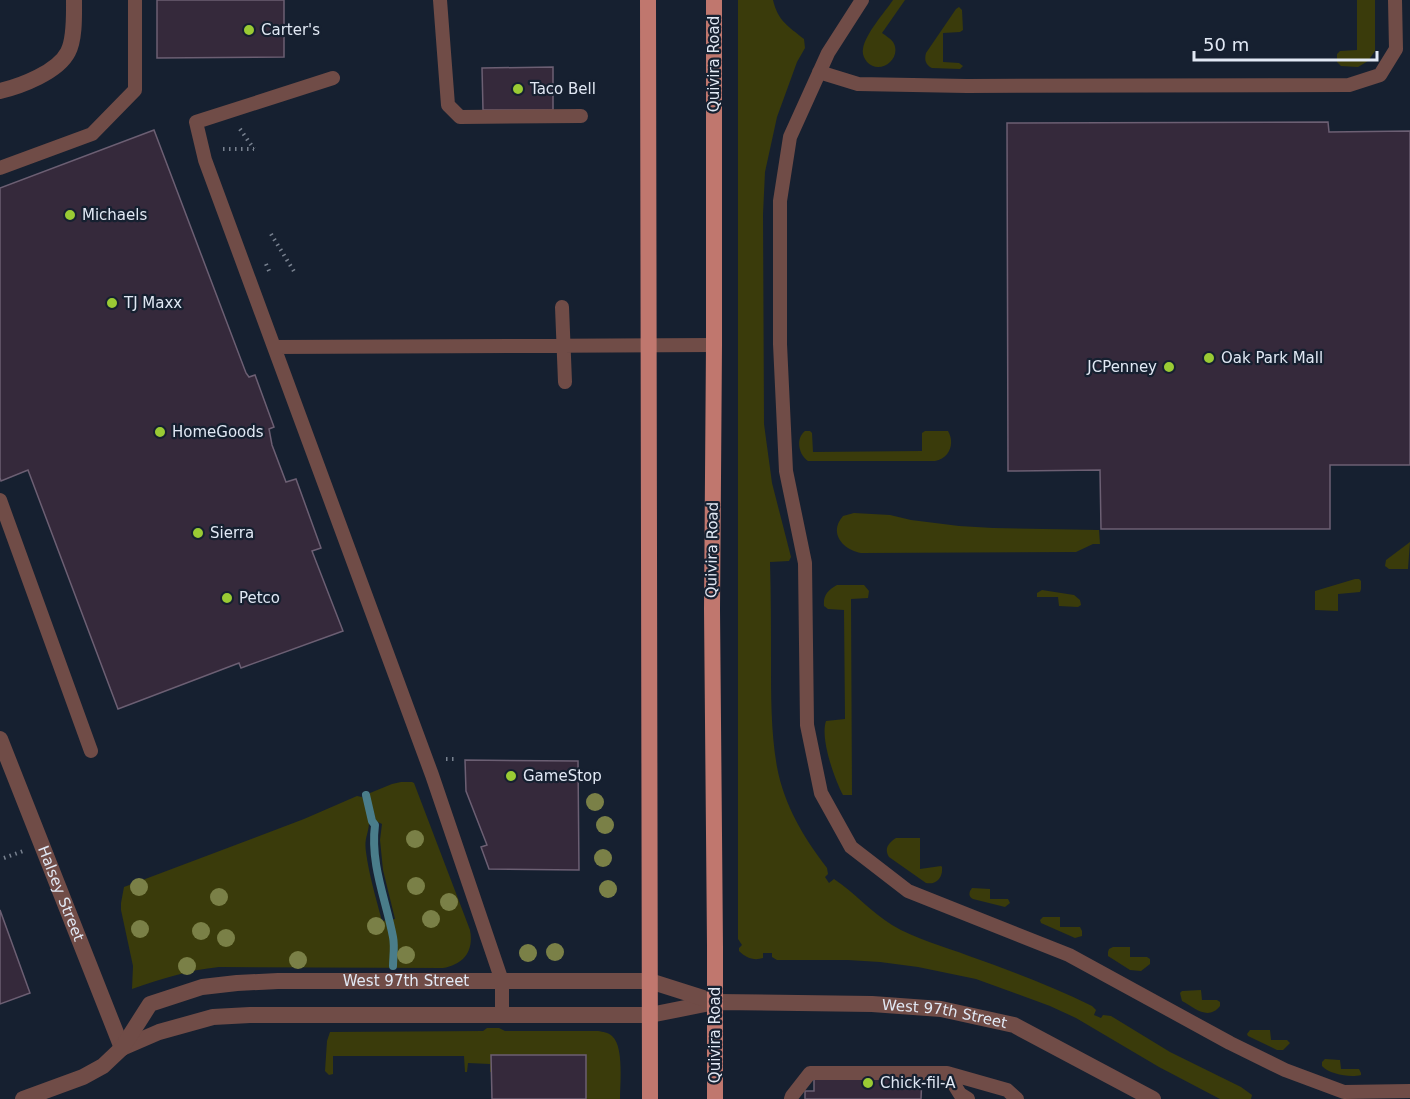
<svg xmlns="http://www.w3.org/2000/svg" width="1410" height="1099" viewBox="0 0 1410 1099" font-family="'DejaVu Sans',sans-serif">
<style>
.green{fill:#3a3b0b}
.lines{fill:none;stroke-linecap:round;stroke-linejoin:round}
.stream{stroke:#4a7d8a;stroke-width:8}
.building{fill:#35293b;stroke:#6c5f73;stroke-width:1.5}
.path{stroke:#78818f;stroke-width:4;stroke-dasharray:1.5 4.5;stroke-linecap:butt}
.service{stroke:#704c47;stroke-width:14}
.minor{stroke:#704c47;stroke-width:16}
.primary{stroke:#c0776e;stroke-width:16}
.tree{fill:#7a8047}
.poi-dot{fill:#9acb34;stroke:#162030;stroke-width:2}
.labels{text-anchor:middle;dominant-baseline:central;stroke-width:4.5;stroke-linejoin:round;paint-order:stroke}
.poi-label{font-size:15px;fill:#e1e8f4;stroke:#162030;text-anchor:start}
.street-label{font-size:15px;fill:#e1e8f4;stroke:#162030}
</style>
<rect width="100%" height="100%" fill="#162030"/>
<path class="green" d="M738,0H773C778,21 788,26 804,39L805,48L797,62L777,117L765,172L763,214L764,424L772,483L791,557L789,561L770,562C771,595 771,629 771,662C771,697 771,733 777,767C784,805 804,838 827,868L828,874L825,877L829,883L834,879C855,893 871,912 892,925C915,939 943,946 969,956C1011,971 1052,986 1092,1006L1096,1010L1094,1015L1101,1018L1103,1015L1111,1016L1170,1052L1241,1087L1252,1095L1251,1099H1220L1159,1067L1076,1018L1050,1006L976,979L918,967L880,962L848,960H777L772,957V953H763V958C754,961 746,958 739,951V948L742,945L738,939Z
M893,0H905L882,33C886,36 890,38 893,42C903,58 880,76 867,62C864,58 862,54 863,49C865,34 885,12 893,0Z
M1357,0H1375V51L1368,61L1358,67L1341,66L1337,62V54L1340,51L1357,50Z
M959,7L962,10L963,30L960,32L943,33V62L959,63L963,66L960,69L932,68C926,65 924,60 926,53L956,9Z
M805,431H810L812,433L813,452L922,451V433L925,431H948C955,443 950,458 935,461H808C799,455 795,439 805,431Z
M854,513L890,515L911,520L959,526L993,528L1099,530L1100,544H1093L1076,552L861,553C843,550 828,533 843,516Z
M1410,542L1408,569H1389L1385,566L1386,560Z
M1355,579H1359L1361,581V589L1360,592L1338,594V611L1315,610V591Z
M837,585H864L869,591L868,598L851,599L852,795H843C834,778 820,738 826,721L845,719L844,610L828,609L824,606C823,595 828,590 837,585Z
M1042,590L1074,595L1080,600L1081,605L1078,607L1059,606L1058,597H1037V593Z
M401,782H412L414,783L470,930C474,951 464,964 443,968L219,967C188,970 161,979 132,989L133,966L121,910V903L124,887L304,819L357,796L362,797C366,803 370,816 369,824C368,835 364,839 366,852C369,875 376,898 382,921L395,919L383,870L380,840L382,824L376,821L370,799V793L392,784Z
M896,838H920V869L941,866L942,867C943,877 937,885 926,883L889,857C884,849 888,843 896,838Z
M972,888L990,889V899H1008L1010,903L1005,907L973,899C969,897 969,894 970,891Z
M1043,917H1060V927H1080L1082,931V936L1075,938L1041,923L1040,920Z
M1113,947H1130V957H1147L1150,959V964L1141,971L1130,970L1108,956V952L1109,949Z
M1201,990L1202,1000H1217L1220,1002V1006C1208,1021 1195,1008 1182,1001L1180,993L1182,991Z
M487,1028H499L505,1031H598C603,1032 608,1032 612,1036C624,1046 620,1083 620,1099H586V1055L492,1072H490V1064L468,1063L467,1072H465L464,1056H333V1074L329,1075L325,1071L327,1041L330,1032L483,1031Z
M1250,1030H1270L1271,1040H1287L1290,1043L1283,1050H1277L1248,1036L1247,1034Z
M1325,1059L1340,1060L1341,1069H1359L1361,1073V1075C1350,1078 1329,1074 1322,1066V1062Z"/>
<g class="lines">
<path class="stream" d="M366,795L372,821L375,825C370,864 386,900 393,937C395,947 393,957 393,966"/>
</g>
<path class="building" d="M157,0H284V57L157,58Z
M553,67V110H483L482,68Z
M1328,122L1329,132L1410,131V465H1330V529H1101L1100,470L1008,471L1007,123Z
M154,130L246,373L249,377L255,375L274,427L269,429L272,445L286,482L296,479L321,548L312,551L343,631L241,668L239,663L118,709L28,470L1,481L0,478V188Z
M465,760L578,761L579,870L489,869L481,847L487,845L466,791Z
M0,910L30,993L0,1004Z
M491,1055H586V1099H492Z
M814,1076H922L921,1099H805V1091H814Z"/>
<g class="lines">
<path class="path" d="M240,129L254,149
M223,149H254
M271,234L295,273
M266,264L270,273
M446,759H458
M4,858L23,851"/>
<path class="service" d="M440,0L448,105L460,117L581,116
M862,0L828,53L790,137L780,201V344L786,471L805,563L807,725L821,793L851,847L908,891L1069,955L1230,1043L1285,1070L1344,1092L1410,1091
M819,72L858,84L967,86L1349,85L1380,75L1396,49L1395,0
M333,78L196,122L205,160L274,347L714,345
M0,168L92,134L135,90V0
M562,307L565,382
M274,347L432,775L502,981V1015
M0,500L91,751
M947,1073L1007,1090L1017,1099
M791,1099L792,1096L810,1073H947L960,1094L968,1099"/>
<g class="minor">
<path d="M0,91C21,86 58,72 68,52C75,39 74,14 74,0"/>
<path id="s1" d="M0,739L122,1048"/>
<path id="s2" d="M122,1048L159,1032L213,1017L250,1015H650L715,1002L872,1004L941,1009L1014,1025L1153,1099"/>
<path id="s3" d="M23,1099L83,1077L103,1066L122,1048L150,1004L202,987L237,983L278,981H650L713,1001"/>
</g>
<path class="primary" d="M648,0L650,1099
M714,0V345L712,609L715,946V1099"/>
</g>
<g class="tree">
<circle cx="595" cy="802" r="9"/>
<circle cx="605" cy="825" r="9"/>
<circle cx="415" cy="839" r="9"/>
<circle cx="603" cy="858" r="9"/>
<circle cx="416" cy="886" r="9"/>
<circle cx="139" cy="887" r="9"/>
<circle cx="608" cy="889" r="9"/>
<circle cx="219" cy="897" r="9"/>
<circle cx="449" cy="902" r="9"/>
<circle cx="431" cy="919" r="9"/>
<circle cx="376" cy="926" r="9"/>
<circle cx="140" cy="929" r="9"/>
<circle cx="201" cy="931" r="9"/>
<circle cx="226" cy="938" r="9"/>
<circle cx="555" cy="952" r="9"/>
<circle cx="528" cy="953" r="9"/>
<circle cx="406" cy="955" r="9"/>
<circle cx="298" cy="960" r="9"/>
<circle cx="187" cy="966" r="9"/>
</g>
<g class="poi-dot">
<circle cx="249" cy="30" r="6"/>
<circle cx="518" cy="89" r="6"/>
<circle cx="70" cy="215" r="6"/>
<circle cx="112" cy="303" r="6"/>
<circle cx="1209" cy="358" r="6"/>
<circle cx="1169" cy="367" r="6"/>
<circle cx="160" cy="432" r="6"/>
<circle cx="198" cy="533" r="6"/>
<circle cx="227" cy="598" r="6"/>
<circle cx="511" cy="776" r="6"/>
<circle cx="868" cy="1083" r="6"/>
</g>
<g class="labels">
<g class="poi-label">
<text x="261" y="30">Carter's</text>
<text x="530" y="89">Taco Bell</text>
<text x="82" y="215">Michaels</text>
<text x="124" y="303">TJ Maxx</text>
<text x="1221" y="358">Oak Park Mall</text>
<text x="1157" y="367" text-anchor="end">JCPenney</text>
<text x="172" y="432">HomeGoods</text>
<text x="210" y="533">Sierra</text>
<text x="239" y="598">Petco</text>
<text x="523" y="776">GameStop</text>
<text x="880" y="1083">Chick-fil-A</text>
</g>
<g class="street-label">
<text transform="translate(714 64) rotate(-90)">Quivira Road</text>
<text transform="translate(712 550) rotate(-89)">Quivira Road</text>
<text stroke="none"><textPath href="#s1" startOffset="166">Halsey Street</textPath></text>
<text stroke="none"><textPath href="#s3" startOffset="424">West 97th Street</textPath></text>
<text stroke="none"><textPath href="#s2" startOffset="830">West 97th Street</textPath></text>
<text transform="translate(715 1035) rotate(-90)">Quivira Road</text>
</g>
</g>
<path d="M1194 51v9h183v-9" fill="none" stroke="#e1e8f4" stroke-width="3"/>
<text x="1203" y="51" font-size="18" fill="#e1e8f4" stroke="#162030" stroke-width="4.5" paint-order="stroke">50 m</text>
</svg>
